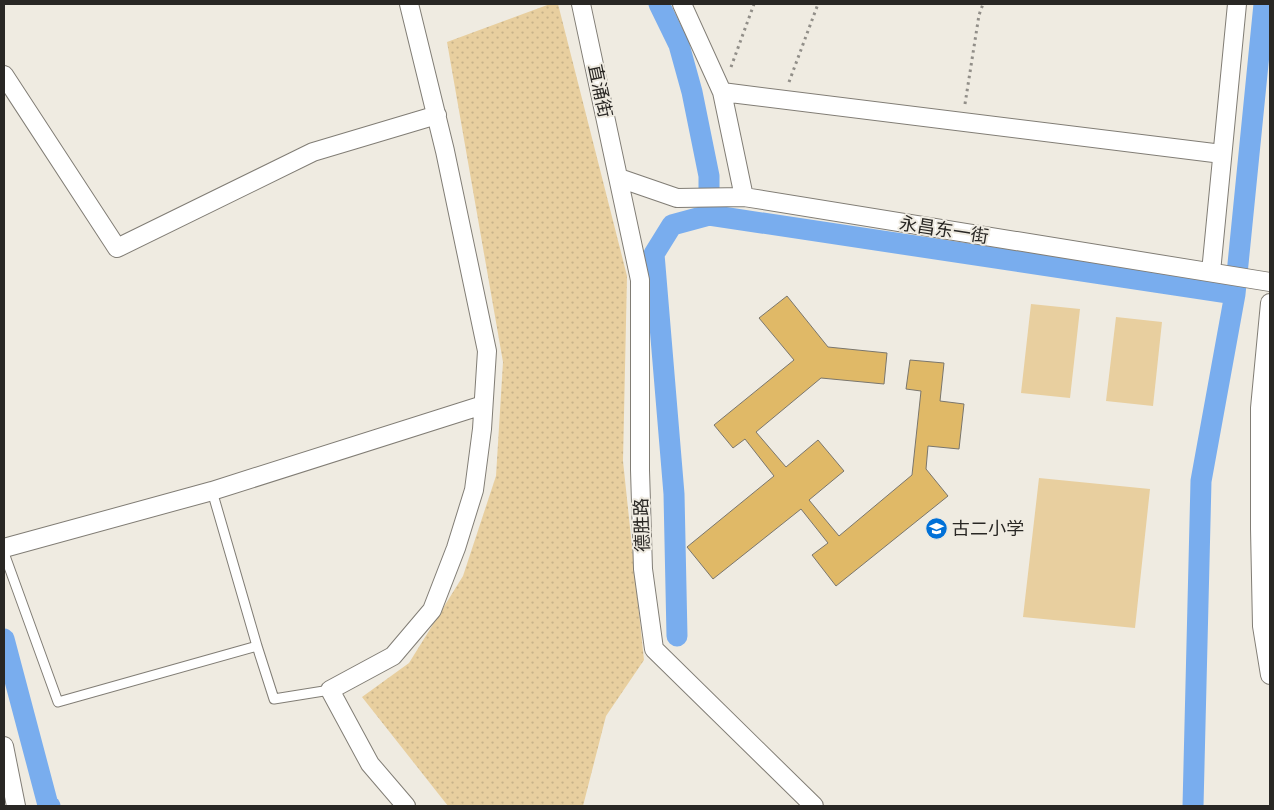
<svg xmlns="http://www.w3.org/2000/svg" width="1274" height="810" viewBox="0 0 1274 810" font-family="'Crimson Pro','Noto Sans SC',serif">
<style>
.grass{fill:url(#grass-dots)}
.garden{fill:#e8cf9f}
.lines{fill:none;stroke-linecap:round;stroke-linejoin:round}
.stream{stroke:#79adee;stroke-width:6}
.canal{stroke:#79adee;stroke-width:21}
.building{fill:#e0b967;stroke:#7a766d}
.service-casing{stroke:#817d75;stroke-width:11}
.minor-casing{stroke:#817d75;stroke-width:20}
.path{stroke:#918e88;stroke-width:3;stroke-dasharray:2.5 4;stroke-linecap:butt}
.service{stroke:#fff;stroke-width:9}
.minor{stroke:#fff;stroke-width:18}
.labels{text-anchor:middle;dominant-baseline:central;stroke-width:4;stroke-linejoin:round;paint-order:stroke}
.street-label{font-size:18px;fill:#292724;stroke:#efebe1}
.poi-label{font-size:18px;fill:#292724;stroke:#efebe1;text-anchor:start}
</style>
<defs>
<pattern id="grass-dots" width="8" height="8" patternUnits="userSpaceOnUse" patternTransform="scale(1.25)"><rect width="8" height="8" fill="#e8cf9f"/><path d="M2 2h.1M6 6h.1" fill="none" stroke="#c7b289" stroke-width="1.8" stroke-linecap="round"/></pattern>
</defs>
<rect width="100%" height="100%" fill="#efebe1"/>
<path class="grass" d="M550,4H558L627,276L623,461L644,660L606,716L583,806H448L362,697L409,663L463,576L496,476L503,362L447,42Z"/>
<path class="garden" d="M1031,304L1080,309L1070,398L1021,393Z
M1116,317L1162,322L1153,406L1106,401Z
M1039,478L1150,489L1135,628L1023,617Z"/>
<g class="lines">
<path class="stream" d="M46,806L48,805"/>
<path class="canal" d="M659,4L679,45L692,92L709,176V215
M677,636L674,494L654,254L672,225L709,215L1235,294
M4,639L48,805L50,806
M1193,806L1201,481L1235,294L1264,4"/>
</g>
<path class="building" d="M787,296L828,347L887,353L884,384L821,378L756,432L786,467L818,440L844,471L809,500L839,536L912,475L921,391L906,389L910,360L944,363L940,401L964,404L959,449L928,446L926,469L948,496L836,586L812,555L828,543L801,509L713,579L687,547L774,476L745,439L733,448L714,425L794,360L759,318Z"/>
<g class="lines">
<defs>
<path id="service" d="M212,491L257,646L274,699L330,690
M4,553L58,702L257,646"/>
<path id="minor" d="M581,4L640,280V470L643,569L654,649L814,806
M682,4L722,92L744,197
M4,75L117,248L313,152L437,115
M722,92L1222,154
M619,178L677,198L744,197L1270,282
M1211,272L1237,4
M1270,303L1260,408V529L1262,626L1270,675
M4,548L212,491L483,405
M4,746L16,806
M406,806L370,764L330,690L393,656L432,610L456,548L474,490L482,429L487,351L445,151L409,4"/>
</defs>
<use href="#service" class="service-casing"/>
<use href="#minor" class="minor-casing"/>
<path class="path" d="M731,67L754,4
M789,82L818,4
M965,104L979,15L983,4"/>
<use href="#service" class="service"/>
<use href="#minor" class="minor"/>
</g>
<defs>
<symbol id="school-disc" viewBox="-11 -11 22 22"><circle r="9.5" fill="#0070d7" stroke="#efebe1"/><path d="M0-5L7-2L0 1L-7-2ZM-4 1L0 2.5L4 1V4Q0 6-4 4Z" fill="#fff"/></symbol>
</defs>
<g fill-rule="evenodd">
<use href="#school-disc" x="924" y="516" width="25" height="25"/>
</g>
<g class="labels">
<g class="street-label">
<text transform="translate(600 91) rotate(78)">直涌街</text>
<text transform="translate(944 230) rotate(9)">永昌东一街</text>
<text transform="translate(642 525) rotate(-92)">德胜路</text>
</g>
<g class="poi-label">
<text x="952" y="529">古二小学</text>
</g>
</g>
<rect width="1274" height="810" fill="none" stroke="#292724" stroke-width="10"/>
</svg>
